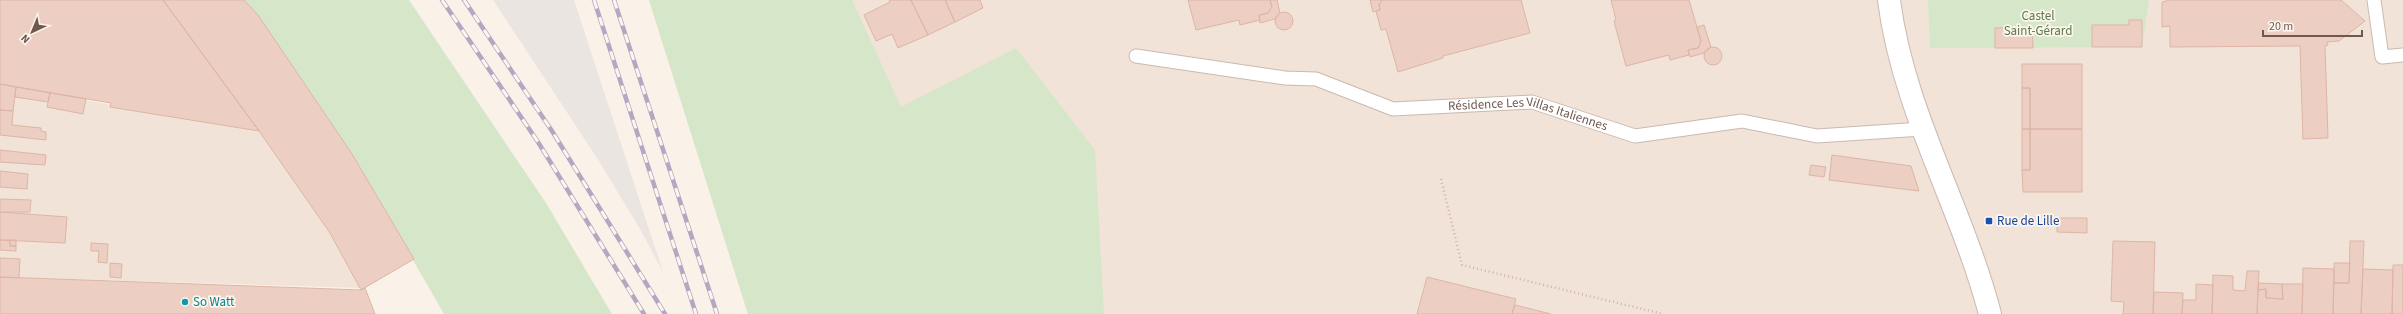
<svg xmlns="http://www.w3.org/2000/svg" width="2403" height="314" viewBox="0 0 2403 314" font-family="'Source Sans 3',sans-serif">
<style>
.residential{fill:#f1e3d7}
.industrial{fill:#ebe5e1}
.green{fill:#d6e6c8}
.building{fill:#eccfc2;stroke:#ddb5a5}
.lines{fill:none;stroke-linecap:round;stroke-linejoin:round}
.service-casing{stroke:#cbb9af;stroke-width:15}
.tertiary-casing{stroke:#cbb9af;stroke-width:24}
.path{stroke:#d1b3a6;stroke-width:2.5;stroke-dasharray:1 3;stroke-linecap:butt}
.service{stroke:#fff;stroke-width:13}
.tertiary{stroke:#fff;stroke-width:22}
.rail-casing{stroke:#b4a7c2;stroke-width:4.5}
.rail{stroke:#fdf6ee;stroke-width:3;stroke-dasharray:9;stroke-linecap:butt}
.transit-dot{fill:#1a4fb4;stroke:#fdf6ee;stroke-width:1.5}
.culture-dot{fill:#0f9aa8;stroke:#fdf6ee;stroke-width:1.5}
.labels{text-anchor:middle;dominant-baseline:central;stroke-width:3.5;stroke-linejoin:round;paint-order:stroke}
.park-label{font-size:13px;fill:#5d7a4b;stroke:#fdf6ee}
.street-label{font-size:13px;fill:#71584f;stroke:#fdf6ee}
.transit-label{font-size:13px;fill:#164399;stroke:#fdf6ee;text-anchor:start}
.culture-label{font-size:13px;fill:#0d838f;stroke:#fdf6ee;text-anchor:start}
</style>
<rect width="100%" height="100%" fill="#faf1e8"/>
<path class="residential" d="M649,0H2403V314H748Z
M0,85L259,131L330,233L365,288L0,277Z"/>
<path class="industrial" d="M493,0H574L663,272L640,229L597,158Z"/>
<path class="green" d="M244,0H409L546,203L612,314H444L352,154L258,15Z
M649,0H852L901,107L1016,48L1095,150L1104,314H748Z
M1928,0H2149L2142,47L1930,48Z"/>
<path class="building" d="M0,0H163L259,131L110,107L111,103L0,84Z
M163,0H244L258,15L352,154L414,259L361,290L330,233L259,131Z
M889,0H911L928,35L898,48L892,34L876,41L864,15L890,2Z
M911,0H945L955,22L928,35Z
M945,0H980L983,8L955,22Z
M1188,0H1270L1272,7L1268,13L1259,15L1260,20L1240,25L1239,20L1196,30Z
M1270,0H1277L1280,13L1275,19L1260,23L1259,15L1268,13L1272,7Z
M1370,0H1382L1379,5L1380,10L1373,12Z
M1382,0H1521L1530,33L1443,56V58L1398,72L1386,29L1381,30L1376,11L1380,10L1379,5Z
M1611,0H1689L1701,41L1698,48L1688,50L1689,55L1670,60L1669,55L1626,66L1614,21L1616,20Z
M2170,0H2341L2365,21L2339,41L2327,42L2328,45L2325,46L2328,138L2303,139L2300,46L2170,47V26L2162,27V2Z
M1275 21a9 9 0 1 1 18 0a9 9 0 1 1-18 0Z
M2129,20H2142V47H2092V25H2129Z
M1704,25L1711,47L1704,53L1690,57L1688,50L1698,48L1701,41L1697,27Z
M2032,27L2033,48H1995V28Z
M1704 56a9 9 0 1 1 18 0a9 9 0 1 1-18 0Z
M2022,64H2082V129H2030V88H2022Z
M0,84L16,87L13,111L0,110Z
M16,87L50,93L48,102L15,97Z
M2022,88H2030V129H2022Z
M50,93L86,99L83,114L47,107Z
M0,110L13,111L12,125L41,128V131L46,132V140L0,135Z
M2022,129H2030V170H2022Z
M2030,129H2082V192H2023L2022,170H2030Z
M0,150L46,155L45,165L0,162Z
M1832,155L1911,166L1919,191L1829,180Z
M1811,165L1826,167L1824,177L1809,175Z
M0,171L28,174L27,189L0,187Z
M0,199L31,200L30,212H0Z
M0,212L67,217L65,243L0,240Z
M2057,218H2087V233L2057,232Z
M0,240H10V246H16V251L0,250Z
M10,240H16V246H10Z
M2113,241L2155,242L2153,314H2123L2124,302L2111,301Z
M2350,241H2364L2361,314H2333L2334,283H2349Z
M91,243L108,244L107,263L98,262L99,251H91Z
M0,258L20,259L19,278L0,277Z
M110,263L122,264L121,278L110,277Z
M2334,263H2350L2349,283H2334Z
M2393,265H2403V314H2392Z
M2303,268L2334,269L2333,314H2302Z
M2363,269L2393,270L2392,314H2361Z
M2247,271H2259L2257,314H2212L2213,275L2233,276V290L2245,291Z
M0,277L361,290L365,288L375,314H0Z
M1427,277L1516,299L1512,314H1417Z
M2258,283L2282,284L2283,299L2266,298V289L2258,290Z
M2196,284L2213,285L2212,314H2182L2183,300H2196Z
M2282,284H2303L2302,314H2257L2258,290L2266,289V298L2283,299Z
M2154,292L2183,293L2182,314H2153Z
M1515,305L1551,314H1512Z"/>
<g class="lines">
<defs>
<g id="service">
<path d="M2374,0L2382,57L2403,55"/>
<path id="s1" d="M1136,56L1285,78L1316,79L1393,109L1532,102L1635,136L1742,121L1817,136L1922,129"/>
</g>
<path id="tertiary" d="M1889,0C1903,111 1962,207 1990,314"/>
</defs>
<use href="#service" class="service-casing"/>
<use href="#tertiary" class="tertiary-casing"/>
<path class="path" d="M1441,179L1462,265L1663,314"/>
<use href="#service" class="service"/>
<use href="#tertiary" class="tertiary"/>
<defs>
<path id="rail" d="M442,0L538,142L644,314
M464,0L552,131L665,314
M594,0L696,314
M614,0L717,314"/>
</defs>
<use href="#rail" class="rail-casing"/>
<use href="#rail" class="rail"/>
</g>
<rect class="transit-dot" x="1985" y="217" width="8" height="8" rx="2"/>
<circle class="culture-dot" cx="185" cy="302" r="4"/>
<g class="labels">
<g class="park-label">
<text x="2038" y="16">Castel<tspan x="2038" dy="15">Saint-Gérard</tspan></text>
</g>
<g class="street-label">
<text stroke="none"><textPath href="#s1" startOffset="401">Résidence Les Villas Italiennes</textPath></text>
</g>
<g class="transit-label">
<text x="1997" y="221">Rue de Lille</text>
</g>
<g class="culture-label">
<text x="193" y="302">So Watt</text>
</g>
</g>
<g transform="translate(32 32) rotate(224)" stroke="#fdf6ee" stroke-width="3" paint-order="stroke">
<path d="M0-3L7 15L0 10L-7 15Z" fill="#71584f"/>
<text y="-6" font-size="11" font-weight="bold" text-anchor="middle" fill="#71584f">N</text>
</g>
<path d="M2263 30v6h99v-6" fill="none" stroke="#71584f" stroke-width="2"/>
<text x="2269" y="30" font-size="12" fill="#71584f" stroke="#fdf6ee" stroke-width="3" paint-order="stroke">20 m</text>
</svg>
